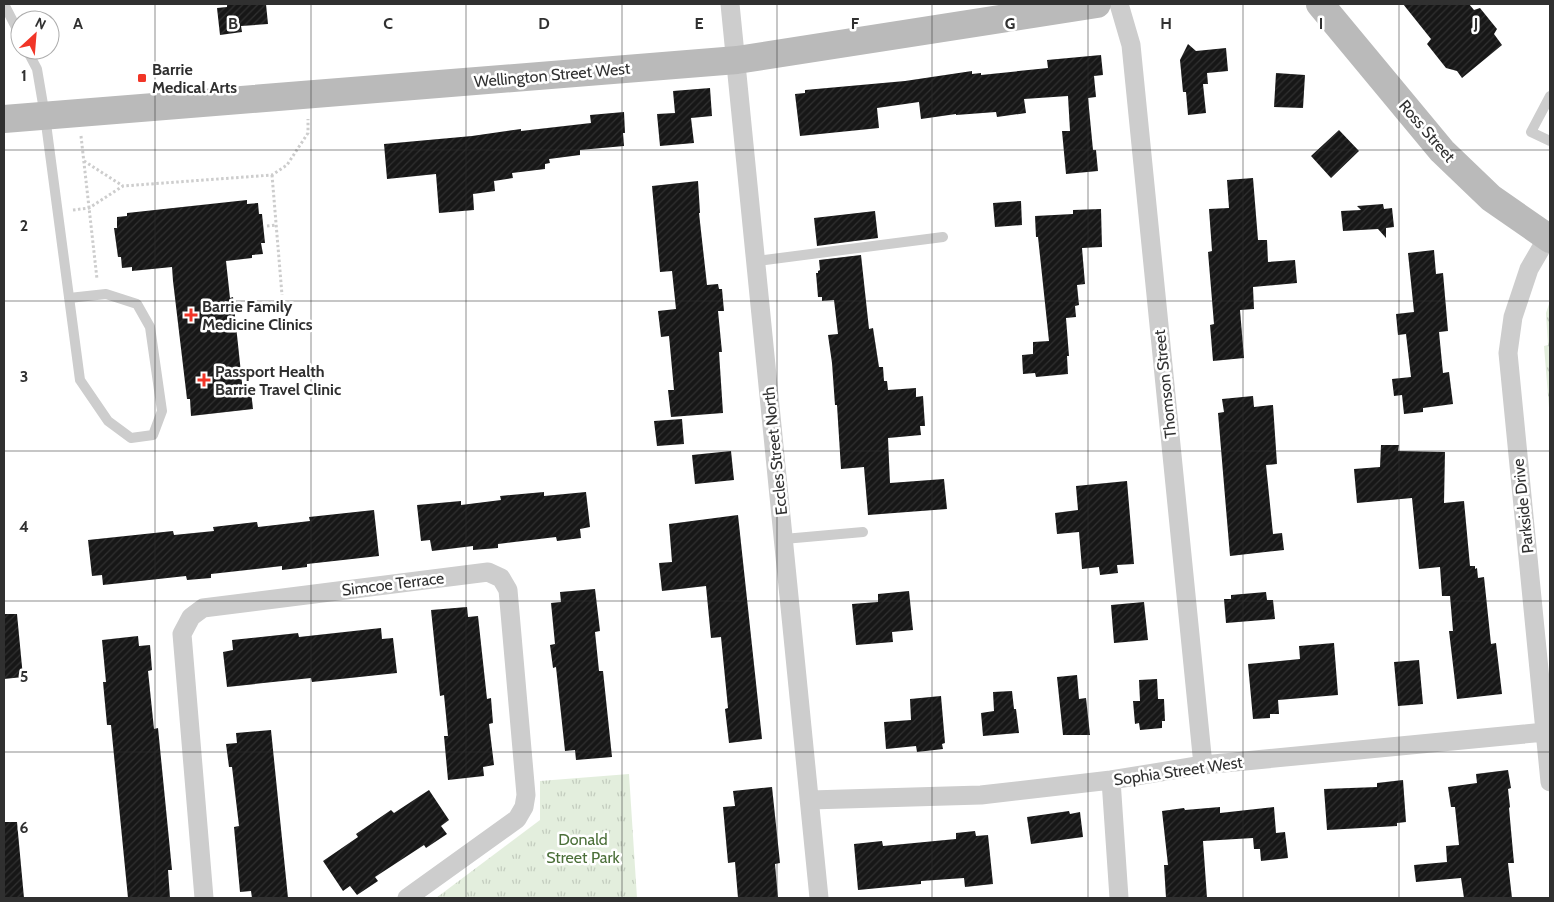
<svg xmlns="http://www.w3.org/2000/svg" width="1554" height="902" viewBox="0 0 1554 902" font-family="Cabin,sans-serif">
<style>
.park{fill:url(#park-tufts)}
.building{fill:url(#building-hatch)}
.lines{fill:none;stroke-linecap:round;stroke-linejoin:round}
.path{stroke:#cdcdcd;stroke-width:3;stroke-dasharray:2.5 2.5;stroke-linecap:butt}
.lane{stroke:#cdcdcd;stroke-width:10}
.street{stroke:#cdcdcd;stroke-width:19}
.secondary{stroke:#bababa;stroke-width:28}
.grid{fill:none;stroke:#303030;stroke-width:1;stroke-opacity:0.55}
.poi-dot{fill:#f13527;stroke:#fff;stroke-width:2}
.labels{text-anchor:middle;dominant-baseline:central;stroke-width:5;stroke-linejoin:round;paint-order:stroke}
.poi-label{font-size:16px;font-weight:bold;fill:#303030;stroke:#fff;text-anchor:start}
.street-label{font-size:16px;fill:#303030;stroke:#fff}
.park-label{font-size:16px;fill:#4b6f39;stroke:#fff}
.grid-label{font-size:16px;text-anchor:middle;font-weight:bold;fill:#303030;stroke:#fff;stroke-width:5;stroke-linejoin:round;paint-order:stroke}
</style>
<defs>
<pattern id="park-tufts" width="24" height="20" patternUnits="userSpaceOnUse" patternTransform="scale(1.25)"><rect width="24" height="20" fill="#e3eedd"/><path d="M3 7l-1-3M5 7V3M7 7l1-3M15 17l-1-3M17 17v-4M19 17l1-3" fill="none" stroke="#c3ccbe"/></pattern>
<pattern id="building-hatch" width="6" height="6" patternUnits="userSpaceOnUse" patternTransform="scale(1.25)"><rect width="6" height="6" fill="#171717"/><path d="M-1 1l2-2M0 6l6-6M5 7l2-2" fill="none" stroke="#303030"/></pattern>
</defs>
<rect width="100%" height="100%" fill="#fff"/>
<path class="park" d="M1550,301V420L1544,346L1548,345L1546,313Z
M629,774L637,898H436L540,820V781Z"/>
<path class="building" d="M227,4H266L268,24L241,26L242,32L220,35L217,8L227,7Z
M1403,4H1469L1474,10L1480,8L1497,29L1494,34L1502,45L1462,78L1457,71L1446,68L1427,44L1431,39Z
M1188,44L1196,51L1226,48L1228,71L1207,73L1208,84H1203L1206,113L1188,115L1186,92H1183L1180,60Z
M1101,55L1103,75L1094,76L1096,97L1088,98L1093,150H1096L1098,171L1066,174L1062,131H1070L1068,96L1024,99L1026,113L997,117L996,112L956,115V114L921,119L919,102L877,108L879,128L800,136L795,94L805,93V90L905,81L972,71V74L981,73V75L1048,68L1047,60Z
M1276,73L1305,75L1303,108L1274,107Z
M710,88L712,116L691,118L694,143L660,146L657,114L675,113L673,91Z
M624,112L625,133H623L624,146L580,150V155L549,159L550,163L545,164V169L512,173L513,178L494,181L495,191L473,194L474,210L439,213L436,174L387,179L384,144L472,136L521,129V131L591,123L590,115Z
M1339,130L1359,151L1331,178L1311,156Z
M1253,178L1258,240H1267L1268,262L1295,260L1297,283L1253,287L1254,309L1240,310L1244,358L1213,361L1210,325L1214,324L1208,252L1212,251L1209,209L1229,208L1227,180Z
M698,181L700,213H699L707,285L718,284L719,289H722L724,311H718L722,352H719L723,413L671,417L668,390H674L669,336L661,337L658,311L676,309L672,271L660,272L652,186Z
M247,200V204L258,203L259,214H262L265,243H261L263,254L252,255V258L226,261L230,298L233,297L243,392L251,391L253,409L191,416L190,399H187L173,281L172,267L132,271V267L122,268L121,257H118L114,228H117V217L127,216V213Z
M1021,201L1022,225L995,227L993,203Z
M1383,204L1384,209L1392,208L1394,227L1386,228V238L1378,229L1343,231L1341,211L1361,210L1357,206Z
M1101,209L1102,247L1082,248L1085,284L1077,285L1079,305L1075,306L1076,317L1066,318L1069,356H1067L1068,374L1036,377L1035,373L1023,374L1022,355L1033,354V342L1049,341L1038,237H1036L1035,216L1073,214V210Z
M875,211L878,238L817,246L814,218Z
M1434,250L1436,274L1443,273L1448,331L1439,332L1443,373L1449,372L1453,404L1423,408V412L1404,414L1402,395L1394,396L1392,379L1411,377L1406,334L1398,335L1396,314L1414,312L1408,253Z
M861,255L869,329L873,328L879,367H883L884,381H887L888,390L916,388V397L923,396L925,426H920L921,435L888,438L890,483L944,479L947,509L868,515L864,467L841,469L837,405H835L832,363L828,335L838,334L834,300L822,301V297H818L816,273H818V271L820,270L819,260Z
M1253,396L1254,407L1273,405L1277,464L1266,465L1273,534L1282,533L1284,550L1230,556L1218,413L1224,412L1222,399Z
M682,419L684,444L657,446L654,421Z
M1381,445H1399L1398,451L1445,452L1444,503L1464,501L1470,566H1475V569L1477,568L1478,578L1484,577L1491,644L1496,643L1502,694L1457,699L1449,631H1453L1450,596H1442L1440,567L1419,569L1412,498L1357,503L1354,469L1380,467Z
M731,451L734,480L695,484L692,455Z
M1127,481L1134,564L1117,565L1118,573L1100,575L1099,567L1082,569L1079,532L1057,534L1055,513L1078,510L1076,486Z
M544,492V496L586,492L590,527L580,529L581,538L557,541L556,537L498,544V548L473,550V546L432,551L430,540L421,541L417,505L461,501V505L501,500L500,496Z
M374,510L379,556L307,564V567L282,570V566L211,574V578L187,580L186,576L103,585L102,575L92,576L88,540L173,531L174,535L214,531L213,527L257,522L258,527L310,521L309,517Z
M738,515L762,739L729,743L725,709L728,708L721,637L711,638L706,586L662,591L659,563L672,562L669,524Z
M595,589L600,631L595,632L599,671H603L612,757L576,760L575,750L565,751L556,667L553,668L550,645L555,644L551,603L561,602L560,592Z
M909,591L913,630L892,632L893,642L856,645L852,604L878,602V594Z
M1266,592L1267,600H1273L1275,619L1226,623L1224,599H1231V595Z
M1144,602L1148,640L1114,643L1111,605Z
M467,607L468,617L478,616L487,699L491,698L493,723L489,724L494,765L483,767L484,776L448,780L444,736H448L444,695L440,696L431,610Z
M4,614H17L23,677L4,679Z
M381,628L382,639L393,638L397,673L312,682L311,678L227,687L223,652L233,650L232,640L298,633L299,637Z
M138,636L139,646L150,645L152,670L148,671L154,729L158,728L172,870H168L170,898H128L111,725H107L103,682H106L102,640Z
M1334,643L1338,695L1278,700L1279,714H1270V718L1253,719L1248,664L1300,659L1299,646Z
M1419,660L1423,704L1398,706L1394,662Z
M1077,675L1079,699L1086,698L1090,735H1063L1057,677Z
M1157,679L1158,699H1164L1165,721H1162V728L1140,730L1139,723L1135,724L1133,701H1140L1139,680Z
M1012,691L1014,709H1016L1019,733L983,736L981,713L994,711L993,692Z
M941,696L945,743L942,744L943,749L917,752L916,746L886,749L884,722L911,720L910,699Z
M271,730L288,898H252L251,891L240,892L234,827L239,826L232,767H229L226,744L237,743L236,733Z
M1508,770L1511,788L1508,789L1510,807L1509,808L1514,863H1508L1512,898H1464L1461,878L1416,882L1414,865L1447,862L1446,846L1459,845L1455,807H1451L1448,787L1477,783L1476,774Z
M1403,780L1406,822L1397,823V826L1327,830L1324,789L1377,787V783Z
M772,787L780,863L775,864L778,898H738L735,862L728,863L723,807L735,806L733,791Z
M429,790L449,820L441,826L447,834L426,848L424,845L375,877L378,881L357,895L350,886L343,891L323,861L358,837L356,834L391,810L394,813Z
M1220,807V813L1274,807L1276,833L1285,832L1288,858L1261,861L1260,849H1254L1253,838L1203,841L1207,898H1166L1164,865H1168L1162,811L1184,808L1185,810Z
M1069,811L1070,814L1080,812L1083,837L1031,844L1027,817Z
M4,822H17L24,898H4Z
M975,831L976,836L988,835L993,884L965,887L964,878L921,881V884L858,890L854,844L882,841L883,846L956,839V833Z"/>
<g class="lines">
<path class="path" d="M81,136L97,279
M84,161L123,186
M272,175L282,295
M73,210L89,208L123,186L272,175L287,165L308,133V119
M267,226L276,225"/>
<path class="lane" d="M4,4L20,35
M27,50L37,69L45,116L80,380L108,421L131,438L153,435L162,411L150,327L137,304L106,294L69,298
M1550,96L1531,132L1550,141
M757,261L943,237
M784,539L863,532"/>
<path class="street" d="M730,4L819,898
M1119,4L1131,45L1203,765
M1547,238L1529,269L1513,317L1508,353L1550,782
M1111,780L1119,898
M810,800L981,795L1111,780L1203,765L1545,732
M204,898L182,634L191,617L203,608L488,572L501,578L508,590L526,795L524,807L517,819L407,898"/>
<path class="secondary" d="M1320,4L1442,151L1491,198L1550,239
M4,119L737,60L1097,4"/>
</g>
<path class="grid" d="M155,4V898M311,4V898M466,4V898M622,4V898M777,4V898M932,4V898M1088,4V898M1243,4V898M1399,4V898M4,150H1550M4,301H1550M4,451H1550M4,601H1550M4,752H1550"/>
<g class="poi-dot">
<rect x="137" y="73" width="10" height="10" rx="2.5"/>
<path d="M188.5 307.5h5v5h5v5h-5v5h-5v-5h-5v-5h5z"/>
<path d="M201.5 372.5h5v5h5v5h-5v5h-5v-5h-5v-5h5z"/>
</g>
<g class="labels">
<g class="poi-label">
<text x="152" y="69">Barrie<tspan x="152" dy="18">Medical Arts</tspan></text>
<text x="202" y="306">Barrie Family<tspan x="202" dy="18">Medicine Clinics</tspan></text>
<text x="215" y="371">Passport Health<tspan x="215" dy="18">Barrie Travel Clinic</tspan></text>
</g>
<g class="street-label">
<text transform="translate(552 75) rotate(-5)">Wellington Street West</text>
<text transform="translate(1427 131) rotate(49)">Ross Street</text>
<text transform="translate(1165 384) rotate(-96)">Thomson Street</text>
<text transform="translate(775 451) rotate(-96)">Eccles Street North</text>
<text transform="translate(1523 506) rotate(-96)">Parkside Drive</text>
<text transform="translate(393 584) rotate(-7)">Simcoe Terrace</text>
<text transform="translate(1178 771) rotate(-8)">Sophia Street West</text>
</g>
<g class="park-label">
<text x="583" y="839">Donald<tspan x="583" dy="18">Street Park</tspan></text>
</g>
</g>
<g class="grid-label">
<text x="78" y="29">A</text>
<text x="233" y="29">B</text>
<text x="388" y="29">C</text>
<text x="544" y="29">D</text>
<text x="699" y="29">E</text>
<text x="855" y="29">F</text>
<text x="1010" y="29">G</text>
<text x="1166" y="29">H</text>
<text x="1321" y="29">I</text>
<text x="1476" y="29">J</text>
<text x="24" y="81">1</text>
<text x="24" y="231">2</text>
<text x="24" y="382">3</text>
<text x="24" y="532">4</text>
<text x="24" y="682">5</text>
<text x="24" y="833">6</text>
</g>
<rect width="1554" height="902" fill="none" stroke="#303030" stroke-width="10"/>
<g transform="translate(35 35) rotate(26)"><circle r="24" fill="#ffffff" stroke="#acacac"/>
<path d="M0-4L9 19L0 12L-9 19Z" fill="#f13527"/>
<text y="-8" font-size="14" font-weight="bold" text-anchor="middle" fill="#303030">N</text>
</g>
</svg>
